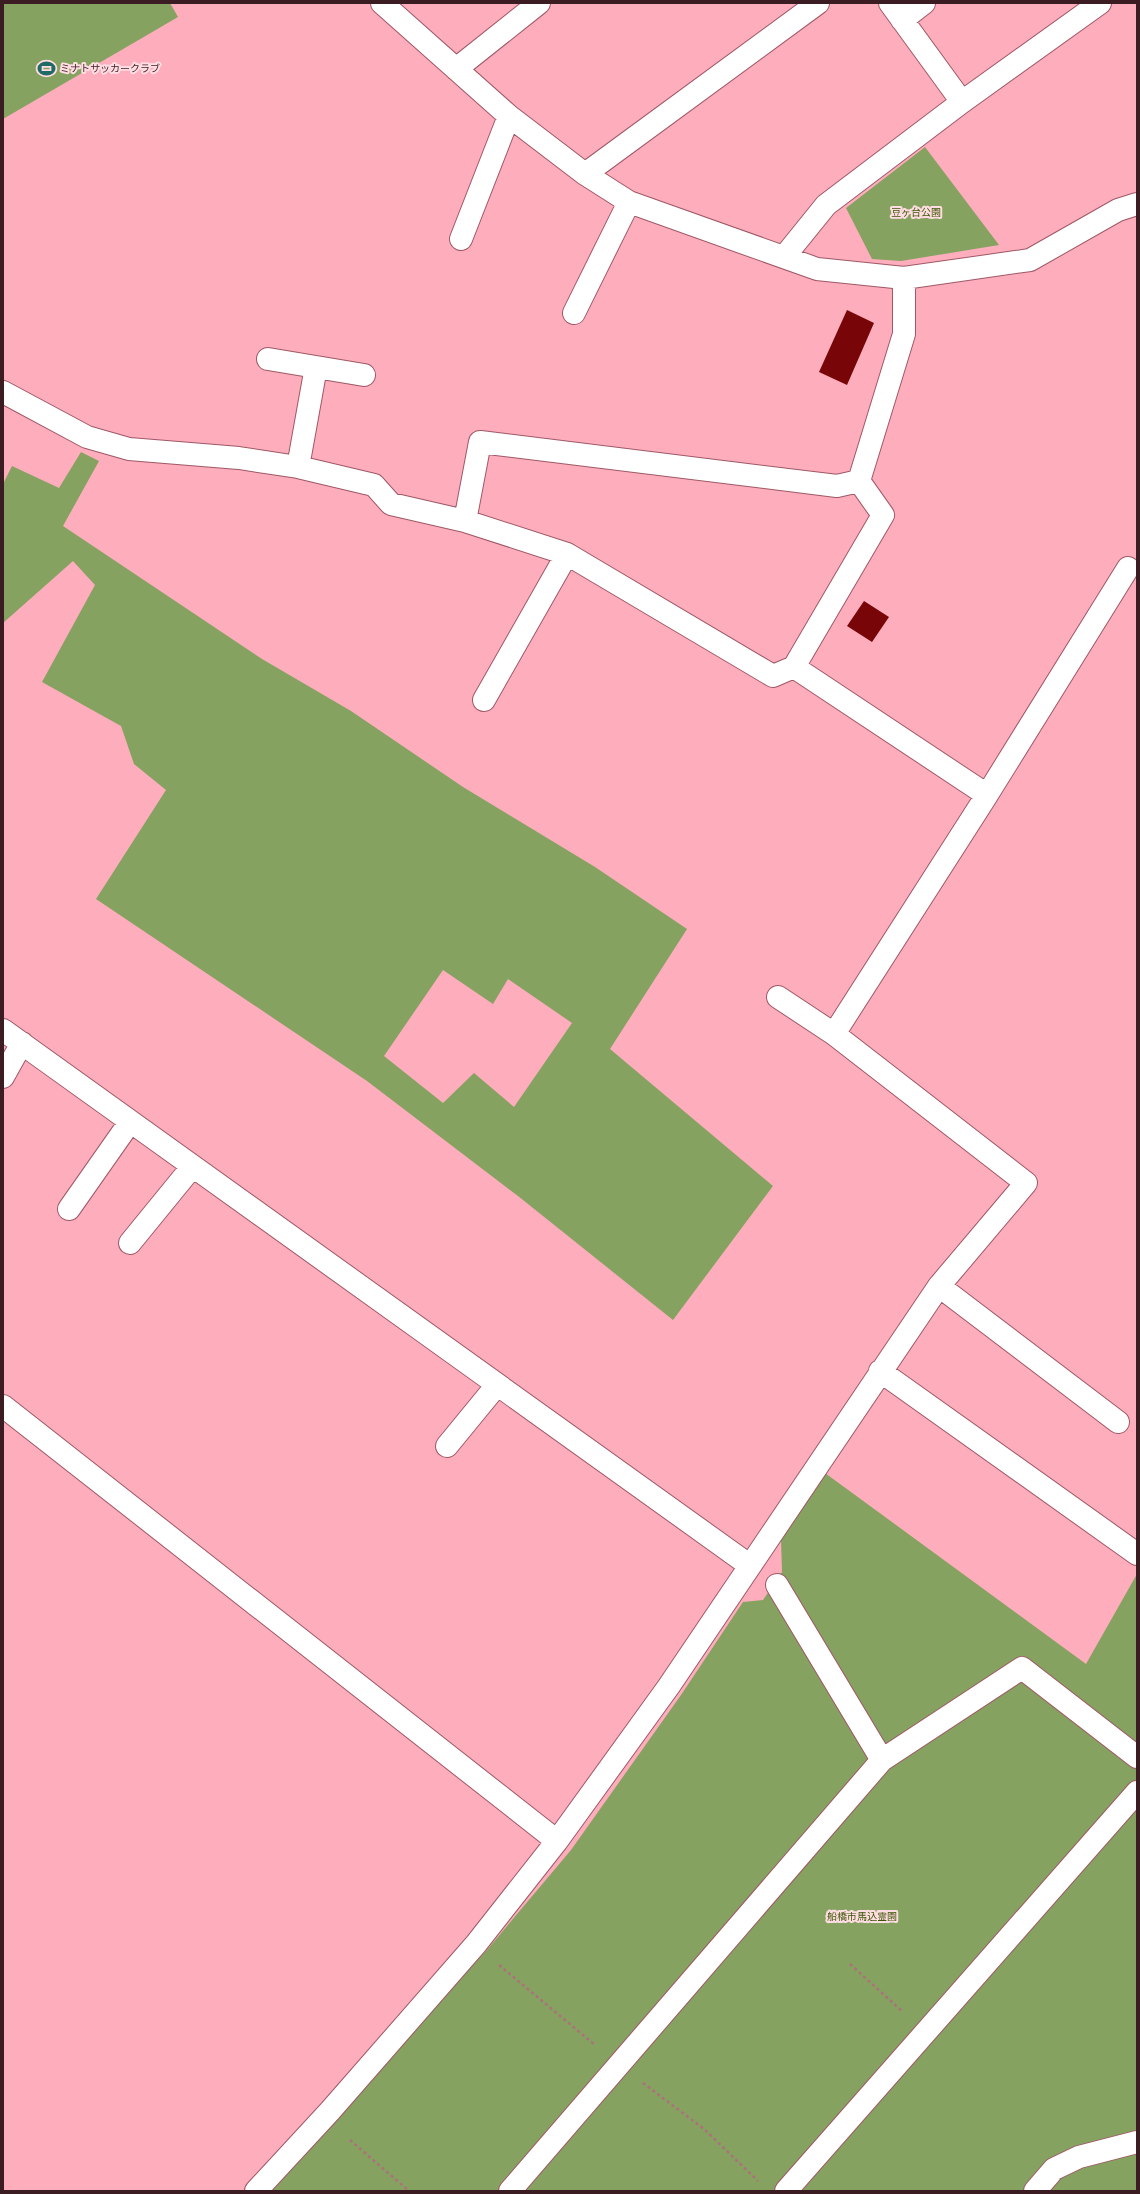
<svg xmlns="http://www.w3.org/2000/svg" width="1140" height="2194" viewBox="0 0 1140 2194" font-family="Montserrat,'Noto Sans JP',sans-serif">
<style>
.green{fill:#85a260;fill-rule:evenodd}
.building{fill:#780507}
.lines{fill:none;stroke-linecap:round;stroke-linejoin:round}
.minor-casing{stroke:#9f5866;stroke-width:24}
.path{stroke:#ad717c;stroke-width:2.5;stroke-dasharray:3 3;stroke-linecap:butt}
.minor{stroke:#fff;stroke-width:22}
.labels{text-anchor:middle;dominant-baseline:central;stroke-width:4;stroke-linejoin:round;paint-order:stroke}
.poi-label{font-size:10px;fill:#3a1c22;stroke:#ffdde2;text-anchor:start}
.park-label{font-size:10px;fill:#3a5504;stroke:#ffdde2}
</style>
<rect width="100%" height="100%" fill="#fdadbb"/>
<path class="green" d="M3,3H170L178,17L3,119Z
M925,147L999,245L901,261L872,259L846,208Z
M81,452L99,461L63,526L262,659L351,711L463,787L595,867L687,929L610,1049L773,1186L673,1320L518,1196L367,1081L96,899L166,790L134,764L121,726L42,682L95,585L73,561L3,623V484L12,466L59,488ZM443,970L493,1004L508,979L572,1023L514,1107L474,1073L443,1103L384,1056Z
M825,1473L1086,1664L1137,1574V2191H265L486,1951L571,1850L681,1695L743,1602L763,1600L782,1572L781,1539Z"/>
<path class="building" d="M847,310L874,323L847,385L819,372Z
M864,601L889,617L872,642L847,626Z"/>
<g class="lines">
<defs>
<path id="minor" d="M382,3L509,116L585,174L629,202L817,269L904,278L1030,260L1118,210L1137,204
M890,3L962,102
M902,20L924,3
M456,69L539,3
M585,174L818,3
M461,239L509,116
M784,257L826,205L962,102L1100,3
M574,313L629,202
M268,359L364,375
M3,392L87,437L129,449L239,458L298,467L374,485L391,504L465,521L567,554L773,676L794,667L883,515L859,481
M298,467L316,367
M465,521L480,442L837,486L859,481L904,334V278
M794,667L987,795L834,1034
M484,700L567,554
M987,795L1128,568
M3,1030L749,1565
M3,1077L22,1043
M69,1209L130,1122
M130,1243L192,1167
M939,1286L1118,1422
M880,1371L1137,1554
M3,1406L557,1841
M447,1446L497,1385
M777,1585L882,1760
M256,2191L330,2111L476,1944L557,1841L669,1686L939,1286L1026,1183L834,1034L778,997
M510,2191L882,1760L1022,1668L1137,1757
M786,2191L1137,1792
M1035,2191L1054,2169L1079,2157L1137,2142"/>
</defs>
<use href="#minor" class="minor-casing"/>
<path class="path" d="M850,1964L903,2012
M499,1965L595,2045
M643,2083L704,2129L758,2181
M350,2140L409,2191"/>
<use href="#minor" class="minor"/>
</g>
<defs>
<symbol id="stadium-bare" viewBox="-9 -9 18 18"><path d="M0-5a6.5 5 0 1 0 0 10a6.5 5 0 1 0 0-10ZM-3.5-1.8h7v3.6h-7Z" fill="#206b65" stroke="#ffdde2" stroke-width="2.5" paint-order="stroke"/></symbol>
</defs>
<g fill-rule="evenodd">
<use href="#stadium-bare" x="34" y="56" width="25" height="25"/>
</g>
<g class="labels">
<g class="poi-label">
<text x="60" y="68">ミナトサッカークラブ</text>
</g>
<g class="park-label">
<text x="916" y="212">豆ヶ台公園</text>
<text x="862" y="1916">船橋市馬込霊園</text>
</g>
</g>
<rect width="1140" height="2194" fill="none" stroke="#3a1c22" stroke-width="8"/>
</svg>
